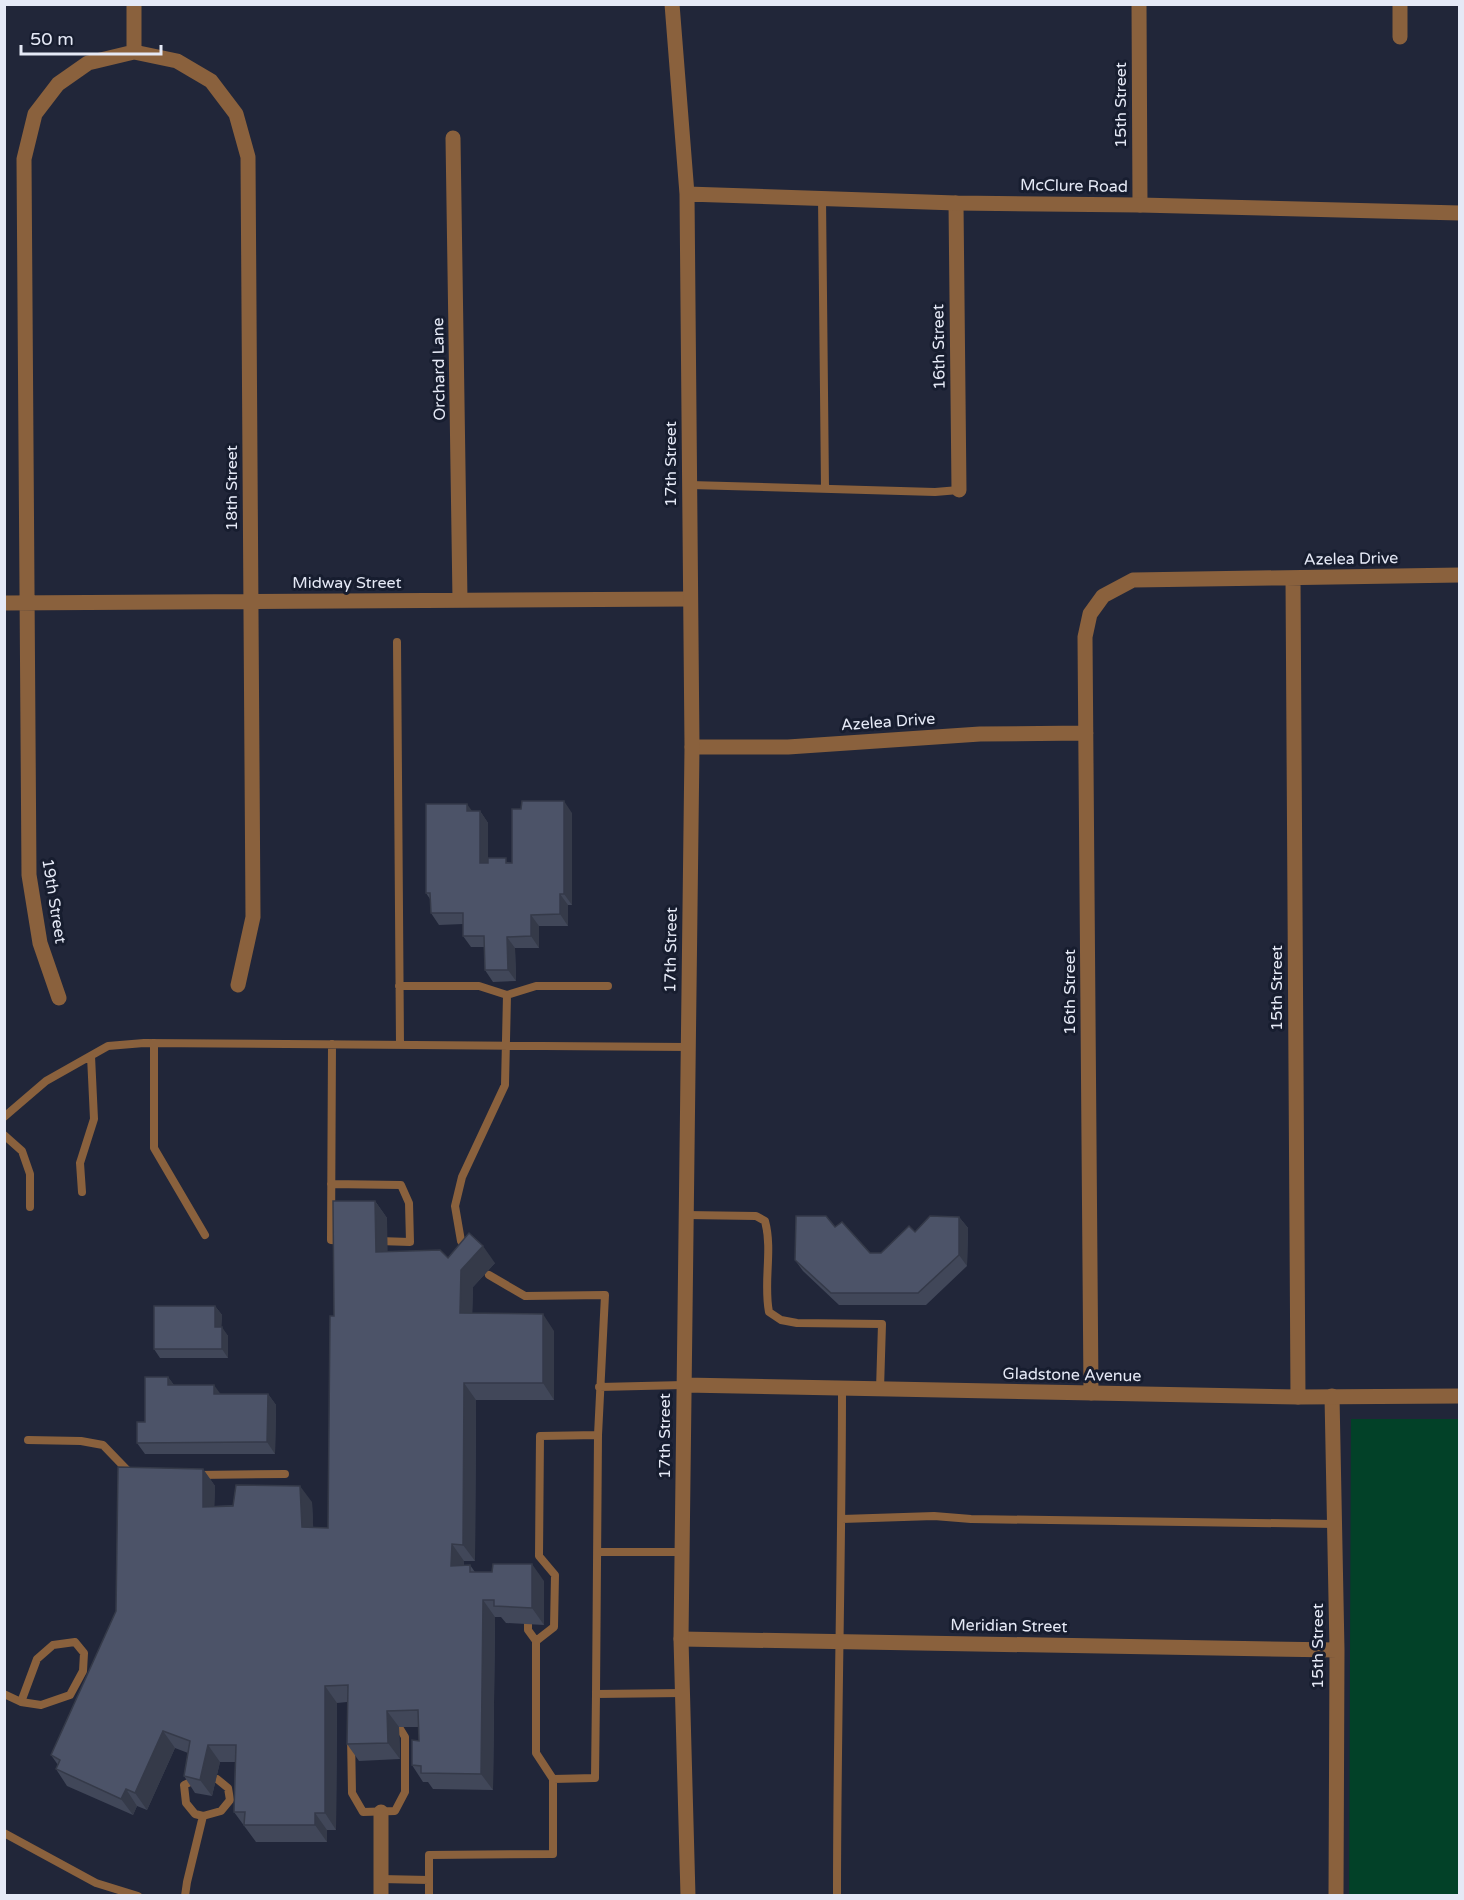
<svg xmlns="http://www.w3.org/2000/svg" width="1464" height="1900" viewBox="0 0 1464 1900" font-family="'Varela Round',sans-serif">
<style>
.green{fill:#024128}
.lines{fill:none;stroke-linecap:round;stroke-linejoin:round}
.service{stroke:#8a613d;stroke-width:8}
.minor{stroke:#8a613d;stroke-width:15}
.tertiary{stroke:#8a613d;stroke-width:15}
.wall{fill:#414759}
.shaded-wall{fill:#353a49}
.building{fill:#4c5368;stroke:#353a49;stroke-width:1.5}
.labels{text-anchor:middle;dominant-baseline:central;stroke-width:6;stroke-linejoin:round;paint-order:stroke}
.street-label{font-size:16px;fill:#e5e9f6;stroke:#171d2f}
</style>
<rect width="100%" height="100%" fill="#212639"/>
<path class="green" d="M1351,1419H1459V1895H1349Z"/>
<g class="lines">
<path class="service" d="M822,198L825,489
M690,485L935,492L959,490
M397,642L400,1045
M399,986H479L507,995L536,986H608
M154,1043V1148L205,1235
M332,1044L331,1240L343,1241
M4,1117L46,1081L108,1046L144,1043L688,1047
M4,1135L22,1151L30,1174V1207
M331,1184L401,1185L409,1203L410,1242L379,1241
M82,1192L80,1163L94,1119L91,1056
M686,1215L756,1216L765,1221C773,1251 763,1282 769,1312L781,1320L797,1323L882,1324L880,1389
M468,1250L461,1241L455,1206L462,1177L505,1085L507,995
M489,1275L525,1296L605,1295L598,1435L596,1694L683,1693
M599,1387L684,1385
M28,1440L81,1441L103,1445L131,1474
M197,1475L285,1474
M842,1519L934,1516L971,1519L1334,1524
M597,1552H682
M528,1615V1630L536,1641
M4,1694L21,1702L41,1705L70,1695L83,1671L84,1653L75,1642L53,1645L37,1659L21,1702
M363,1719H394L405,1737V1792L395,1811L363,1812L352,1793L351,1736Z
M199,1778L217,1779L228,1788L230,1800L221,1811L203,1816L195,1814L186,1803L184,1785Z
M553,1779L595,1778L596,1694
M4,1833L96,1883L138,1896
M381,1879L429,1880V1855L553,1854V1779L536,1753V1641L554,1627L555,1575L539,1556L540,1436L598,1435
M429,1880V1896
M185,1896L187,1882L203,1816
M837,1896C837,1726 842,1557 842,1388"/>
<path class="minor" d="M1139,4L1140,205
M1400,4V37
M134,52L177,61L211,81L236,114L248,157L253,917L238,985
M453,138L460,600
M956,203L959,490
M1293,578L1298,1397
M4,603L690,599
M692,747H788L980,734L1086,733
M59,998L40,943L29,875L24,159L35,114L58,84L88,63L134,52V4
M1091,1393L1085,637L1090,614L1103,596L1133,580L1460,575
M1332,1396L1337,1650L1336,1896
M681,1639L1337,1650
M381,1896V1812"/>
<path class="tertiary" d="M672,4L687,194L692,747L681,1639L688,1896
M687,194L956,203L1140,205L1460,213
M684,1385L1298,1397L1460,1396"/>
</g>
<path class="wall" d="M472,811H480L488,823V858L512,863L572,813V905H568V926H539V948H515L516,981L493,982L485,970L484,947H471L463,936V924L439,925L431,913L430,899L426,893Z
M375,1201L387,1218V1252L495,1263L473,1287L472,1313L554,1331V1400H476L475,1561H464V1566L470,1565L475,1572L544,1581V1625L506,1623L501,1617H495L493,1790L433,1789L428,1782H423L412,1765L419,1741V1727H399L400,1759L359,1761L347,1744V1702L337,1703L336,1830H327V1842H256L234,1812L235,1762H220L212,1796L195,1793L184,1776L188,1753L175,1748L147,1810L137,1806L133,1815L67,1786L56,1769L58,1765L51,1755L203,1469L215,1486L214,1506L312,1502L313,1527L328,1528L334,1316Z
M959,1217L968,1228L967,1266L926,1305H839L803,1271L795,1260L835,1227L870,1253H881L915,1232Z
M215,1306L222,1315L221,1327L228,1336V1358H160L154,1349Z
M168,1377L174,1385L221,1394H268L276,1405L275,1454H145L137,1443Z"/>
<path class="shaded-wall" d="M564,801L572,813V905L564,894Z
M467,804L475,815L467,811Z
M480,811L488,823V874L480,863Z
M560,894L568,905V926L560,914Z
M531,915L539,926V948L531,936Z
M507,937L515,948L516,981L508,970Z
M375,1201L387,1218L388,1269L376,1252Z
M959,1217L968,1228L967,1266L959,1255Z
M483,1246L495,1263L473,1287L472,1330L460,1313L461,1270Z
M215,1306L222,1315L221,1336L215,1327Z
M543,1314L554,1331V1400L543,1383Z
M222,1327L228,1336V1358L222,1349Z
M168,1377L176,1388L168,1385Z
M464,1383L476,1400L475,1561L463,1545Z
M214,1385L222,1396L214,1394Z
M268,1394L276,1405L275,1454L267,1442Z
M203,1469L215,1486L214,1524L203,1507Z
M300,1486L312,1502L314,1543L302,1527Z
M452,1544L464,1561L463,1583L451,1566Z
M532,1564L544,1581V1625L532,1608Z
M483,1600L495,1617L493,1790L481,1774Z
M325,1686L337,1703L336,1830L325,1813Z
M387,1711L399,1727L400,1759L388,1743Z
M163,1731L175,1748L147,1810L135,1793Z
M208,1745L220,1762L212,1796L200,1780Z
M126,1789L137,1806L133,1815L121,1799Z
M315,1813L327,1830V1842L315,1825Z"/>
<path class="building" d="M522,801H564V894H560V914L531,915V936L507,937L508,970H485L484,936H463V913H431L430,893H426V804H467V811H480V863H488V858H506V863H512V809H521Z
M333,1201H375L376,1252L440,1250L448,1258L469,1233L483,1246L461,1270L460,1313L543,1314V1383H464L463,1545L452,1544L451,1566L470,1565V1572H492L493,1564H532V1608L494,1606V1600H483L481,1774L421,1773V1766L412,1765V1740L419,1741L418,1710L387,1711L388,1743L347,1744L348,1685L325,1686V1813H315V1825H244L245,1812H234L236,1745H208L200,1780L184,1776L190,1741L163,1731L135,1793L126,1789L121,1799L56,1769L60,1760L51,1755L116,1611L118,1467L203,1469V1507L233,1506L236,1485L300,1486L302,1527L328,1528L330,1316H334Z
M796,1216H826L835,1227L842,1222L870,1253H881L909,1226L915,1232L930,1216L959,1217V1255L918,1293H831L795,1260Z
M154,1306H215V1327H222V1349H154Z
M145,1377H168V1385H214V1394H268L267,1442L137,1443V1422H145Z"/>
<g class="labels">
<g class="street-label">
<text transform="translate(1121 105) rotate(-90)">15th Street</text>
<text transform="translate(1074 186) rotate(1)">McClure Road</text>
<text transform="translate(939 347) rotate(-91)">16th Street</text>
<text transform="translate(439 369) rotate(-91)">Orchard Lane</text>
<text transform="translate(671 464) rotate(-90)">17th Street</text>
<text transform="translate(232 488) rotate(-90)">18th Street</text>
<text transform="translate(1351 559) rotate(-1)">Azelea Drive</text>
<text x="347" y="583">Midway Street</text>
<text transform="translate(888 722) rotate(-4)">Azelea Drive</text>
<text transform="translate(54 901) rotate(81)">19th Street</text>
<text transform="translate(671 950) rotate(-89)">17th Street</text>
<text transform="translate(1277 988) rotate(-90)">15th Street</text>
<text transform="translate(1070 992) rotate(-90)">16th Street</text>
<text transform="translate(1072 1375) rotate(1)">Gladstone Avenue</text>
<text transform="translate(665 1436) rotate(-90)">17th Street</text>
<text transform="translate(1009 1626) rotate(1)">Meridian Street</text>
<text transform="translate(1318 1646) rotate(-90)">15th Street</text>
</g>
</g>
<rect width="1464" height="1900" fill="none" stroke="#e5e9f6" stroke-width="12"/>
<path d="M21 45v9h140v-9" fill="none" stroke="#e5e9f6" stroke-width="3"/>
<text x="30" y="45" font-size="18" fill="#e5e9f6" stroke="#171d2f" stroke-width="4.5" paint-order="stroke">50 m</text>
</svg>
